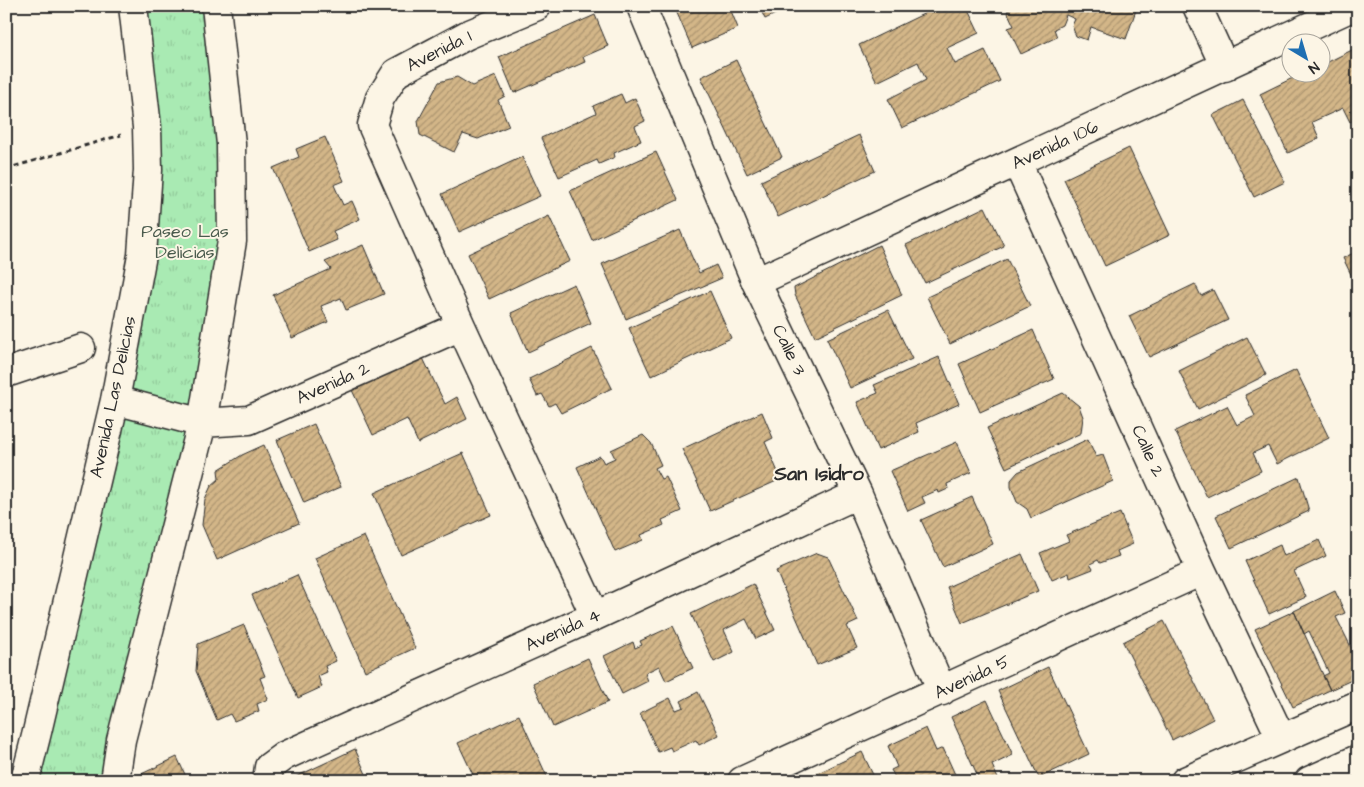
<svg xmlns="http://www.w3.org/2000/svg" width="1364" height="787" viewBox="0 0 1364 787" font-family="'Architects Daughter',sans-serif">
<style>
.grass{fill:url(#grass-tufts);stroke:#6a8a6f}
.building{fill:url(#building-hatch);stroke:#2b2b2b}
.lines{fill:none;stroke-linecap:round;stroke-linejoin:round}
.minor-casing{stroke:#2b2b2b;stroke-width:31}
.path{stroke:#2b2b2b;stroke-width:3;stroke-dasharray:5 4;stroke-linecap:butt}
.minor{stroke:#fcf5e5;stroke-width:28}
.labels{text-anchor:middle;dominant-baseline:central;stroke-width:4;stroke-linejoin:round;paint-order:stroke}
.street-label{font-size:18px;fill:#2b2b2b;stroke:#fcf5e5}
.park-label{font-size:18px;fill:#4a5b4d;stroke:#fcf5e5}
.quarter-label{font-size:20px;font-weight:bold;fill:#2b2b2b;stroke:#fcf5e5}
</style>
<defs>
<pattern id="grass-tufts" width="24" height="20" patternUnits="userSpaceOnUse" patternTransform="scale(1.25)"><rect width="24" height="20" fill="#a9eab3"/><path d="M3 7l-1-3M5 7V3M7 7l1-3M15 17l-1-3M17 17v-4M19 17l1-3" fill="none" stroke="#92c99a"/></pattern>
<pattern id="building-hatch" width="6" height="6" patternUnits="userSpaceOnUse" patternTransform="scale(1.25)"><rect width="6" height="6" fill="#d3b688"/><path d="M-1 1l2-2M0 6l6-6M5 7l2-2" fill="none" stroke="#ab946f"/></pattern>
</defs>
<rect width="100%" height="100%" fill="#fcf5e5"/>
<filter id="ink" filterUnits="userSpaceOnUse"><feTurbulence type="fractalNoise" baseFrequency=".02" numOctaves="2"/><feDisplacementMap in="SourceGraphic" scale="10" xChannelSelector="R" yChannelSelector="G"/><feConvolveMatrix kernelMatrix="1 2 1 2 8 2 1 2 1" color-interpolation-filters="sRGB"/></filter>
<g filter="url(#ink)">
<path class="grass" d="M133,6H216L232,241L115,781H22L147,189Z"/>
<path class="building" d="M674,6H713V8L729,6L738,28L692,48Z
M759,6H792L765,19Z
M940,6H966L979,33L947,48L955,64L985,50L1000,81L902,128L888,99L926,80L918,62L877,82L859,45Z
M1017,6H1125L1136,10L1126,39L1091,27L1087,40L1076,36L1072,26L1075,19L1066,15L1062,25L1054,29L1057,37L1021,54L1008,28L1014,26L1007,11Z
M595,15L608,46L583,57L585,62L514,93L499,57Z
M1352,50L1358,61V118L1350,122L1343,108L1312,122L1319,138L1288,153L1260,94L1305,72H1322V65Z
M736,60L782,157L747,174L701,77Z
M496,76L505,96L498,100L509,126L478,139L463,134L454,152L420,135L418,121L439,82L457,77L472,86Z
M621,94L625,103L635,98L645,121L635,126L641,141L614,153L615,157L599,164L597,160L559,177L541,138L596,113L593,106Z
M1243,100L1285,182L1254,197L1213,115Z
M859,135L875,171L778,217L761,181Z
M325,137L344,181L334,185L343,205L352,201L360,219L333,231L337,240L309,252L273,168L299,157L296,149Z
M1129,148L1170,235L1105,266L1064,179Z
M656,152L678,200L592,240L570,191Z
M522,157L540,196L459,232L442,194Z
M985,207L1004,246L925,283L906,245Z
M549,216L570,261L489,299L468,254Z
M680,230L699,273L716,265L722,278L626,319L602,264Z
M363,245L384,294L346,310L341,298L321,306L328,322L292,338L273,295L331,269L325,262Z
M879,245L902,295L815,337L795,295L794,288Z
M1358,251V289L1343,258Z
M1007,259L1030,306L950,344L927,297Z
M574,284L591,323L528,352L511,313Z
M1195,284L1201,296L1213,290L1228,320L1149,357L1129,316Z
M710,291L731,338L651,376L629,328Z
M888,310L912,359L850,388L827,339Z
M1033,330L1054,379L980,412L959,364Z
M1247,337L1266,375L1198,409L1179,371Z
M592,348L612,388L561,413L555,403L549,406L542,394L537,396L529,379Z
M422,356L445,404L457,397L467,419L418,443L407,419L373,435L352,390Z
M939,357L959,404L916,423L919,432L878,450L857,402L878,393L874,385Z
M1296,370L1329,438L1277,464L1268,446L1253,453L1261,471L1207,497L1175,431L1227,406L1237,425L1255,416L1245,395Z
M1063,393L1079,406L1083,417L1081,433L1006,468L987,428Z
M762,412L773,438L765,442L781,479L710,511L682,449Z
M314,424L341,487L304,503L277,440Z
M643,435L651,443L661,465L655,468L661,479L666,477L682,511L662,520L664,525L641,535L643,540L615,552L577,467L600,456L604,463L615,458L611,450Z
M1088,439L1096,457L1103,455L1113,481L1031,518L1027,509L1017,502L1011,487V480L1018,472Z
M957,442L971,473L947,484L948,489L939,493L938,490L922,497L925,503L908,511L890,471Z
M264,445L299,523L217,560L202,525L205,499L211,486L219,479L218,470L242,455Z
M463,453L491,515L401,555L374,493Z
M1299,477L1309,511L1231,548L1216,516Z
M972,497L993,544L943,567L921,520Z
M1120,513L1133,544L1117,551L1119,556L1100,563L1098,560L1090,564L1093,569L1070,578L1069,573L1052,580L1040,553L1069,541L1066,535Z
M364,536L415,648L365,671L315,558Z
M1319,540L1326,556L1294,571L1306,597L1269,614L1245,561L1280,545L1284,556Z
M817,553L828,557L858,621L847,626L857,648L817,665L776,571Z
M1022,554L1038,591L962,623L947,587Z
M297,575L336,661L325,666L327,672L318,676L322,687L298,698L252,595Z
M753,584L775,630L756,639L746,619L724,630L734,652L714,662L691,614Z
M1335,591L1345,613L1336,617L1358,661V677L1330,690L1323,676L1329,673L1309,631L1304,634L1294,611Z
M1294,611L1330,690L1293,707L1255,629Z
M1164,621L1213,719L1172,740L1123,642Z
M244,625L265,676L260,678L268,699L257,704L259,711L234,721L230,714L217,720L196,671L198,644Z
M673,626L693,668L666,681L659,666L645,673L648,681L622,694L604,656L633,642L635,648L642,645L640,641Z
M588,658L608,702L553,727L533,683Z
M1048,667L1089,754L1039,778L998,691Z
M698,692L719,735L699,745L696,740L672,751L670,747L658,752L640,713L670,698L676,710L684,707L681,701Z
M987,700L1013,755L992,765L999,781H980L951,717Z
M519,715L549,781H476L458,743Z
M926,728L936,751L943,748L958,781H897L891,770L897,767L888,746Z
M355,749L369,781H287Z
M862,752L876,781H819L816,774Z
M177,757L188,781H127Z"/>
<g class="lines">
<defs>
<path id="minor" d="M537,6L467,35L396,73L380,98L372,125L461,326L595,616
M641,6L756,282L858,494L942,691
M1197,6L1225,67
M1017,162L1202,571L1281,738
M756,282L1354,6
M6,373L81,348
M115,400L202,423L249,420L461,326
M22,781L26,776L37,732L115,400L142,255L148,170L147,127L133,6
M115,781L121,740L202,423L232,241L231,144L216,6
M267,781L269,767L284,756L595,616L858,494
M742,781L1202,571
M1185,781L1358,705
M1309,781L1358,759"/>
</defs>
<use href="#minor" class="minor-casing"/>
<path class="path" d="M6,169L121,135"/>
<use href="#minor" class="minor"/>
</g>
</g>
<g class="labels">
<g class="street-label">
<text transform="translate(439 51) rotate(-27)">Avenida 1</text>
<text transform="translate(1055 145) rotate(-25)">Avenida 106</text>
<text transform="translate(789 350) rotate(64)">Calle 3</text>
<text transform="translate(333 383) rotate(-24)">Avenida 2</text>
<text transform="translate(113 397) rotate(-78)">Avenida Las Delicias</text>
<text transform="translate(1148 451) rotate(66)">Calle 2</text>
<text transform="translate(563 630) rotate(-24)">Avenida 4</text>
<text transform="translate(972 677) rotate(-25)">Avenida 5</text>
</g>
<g class="park-label">
<text x="185" y="231">Paseo Las<tspan x="185" dy="21">Delicias</tspan></text>
</g>
<g class="quarter-label">
<text x="819" y="474">San Isidro</text>
</g>
</g>
<rect width="1364" height="787" fill="none" stroke="#fcf5e5" stroke-width="25"/>
<rect x="12" y="12" width="1339" height="762" fill="none" stroke="#2b2b2b" stroke-width="2" filter="url(#ink)"/>
<g transform="translate(1306 58) rotate(142)"><circle r="24" fill="#fcf5e5" stroke="#a8a49b"/>
<path d="M0-4L9 19L0 12L-9 19Z" fill="#1f6fb2"/>
<text y="-8" font-size="14" font-weight="bold" text-anchor="middle" fill="#2b2b2b">N</text>
</g>
</svg>
